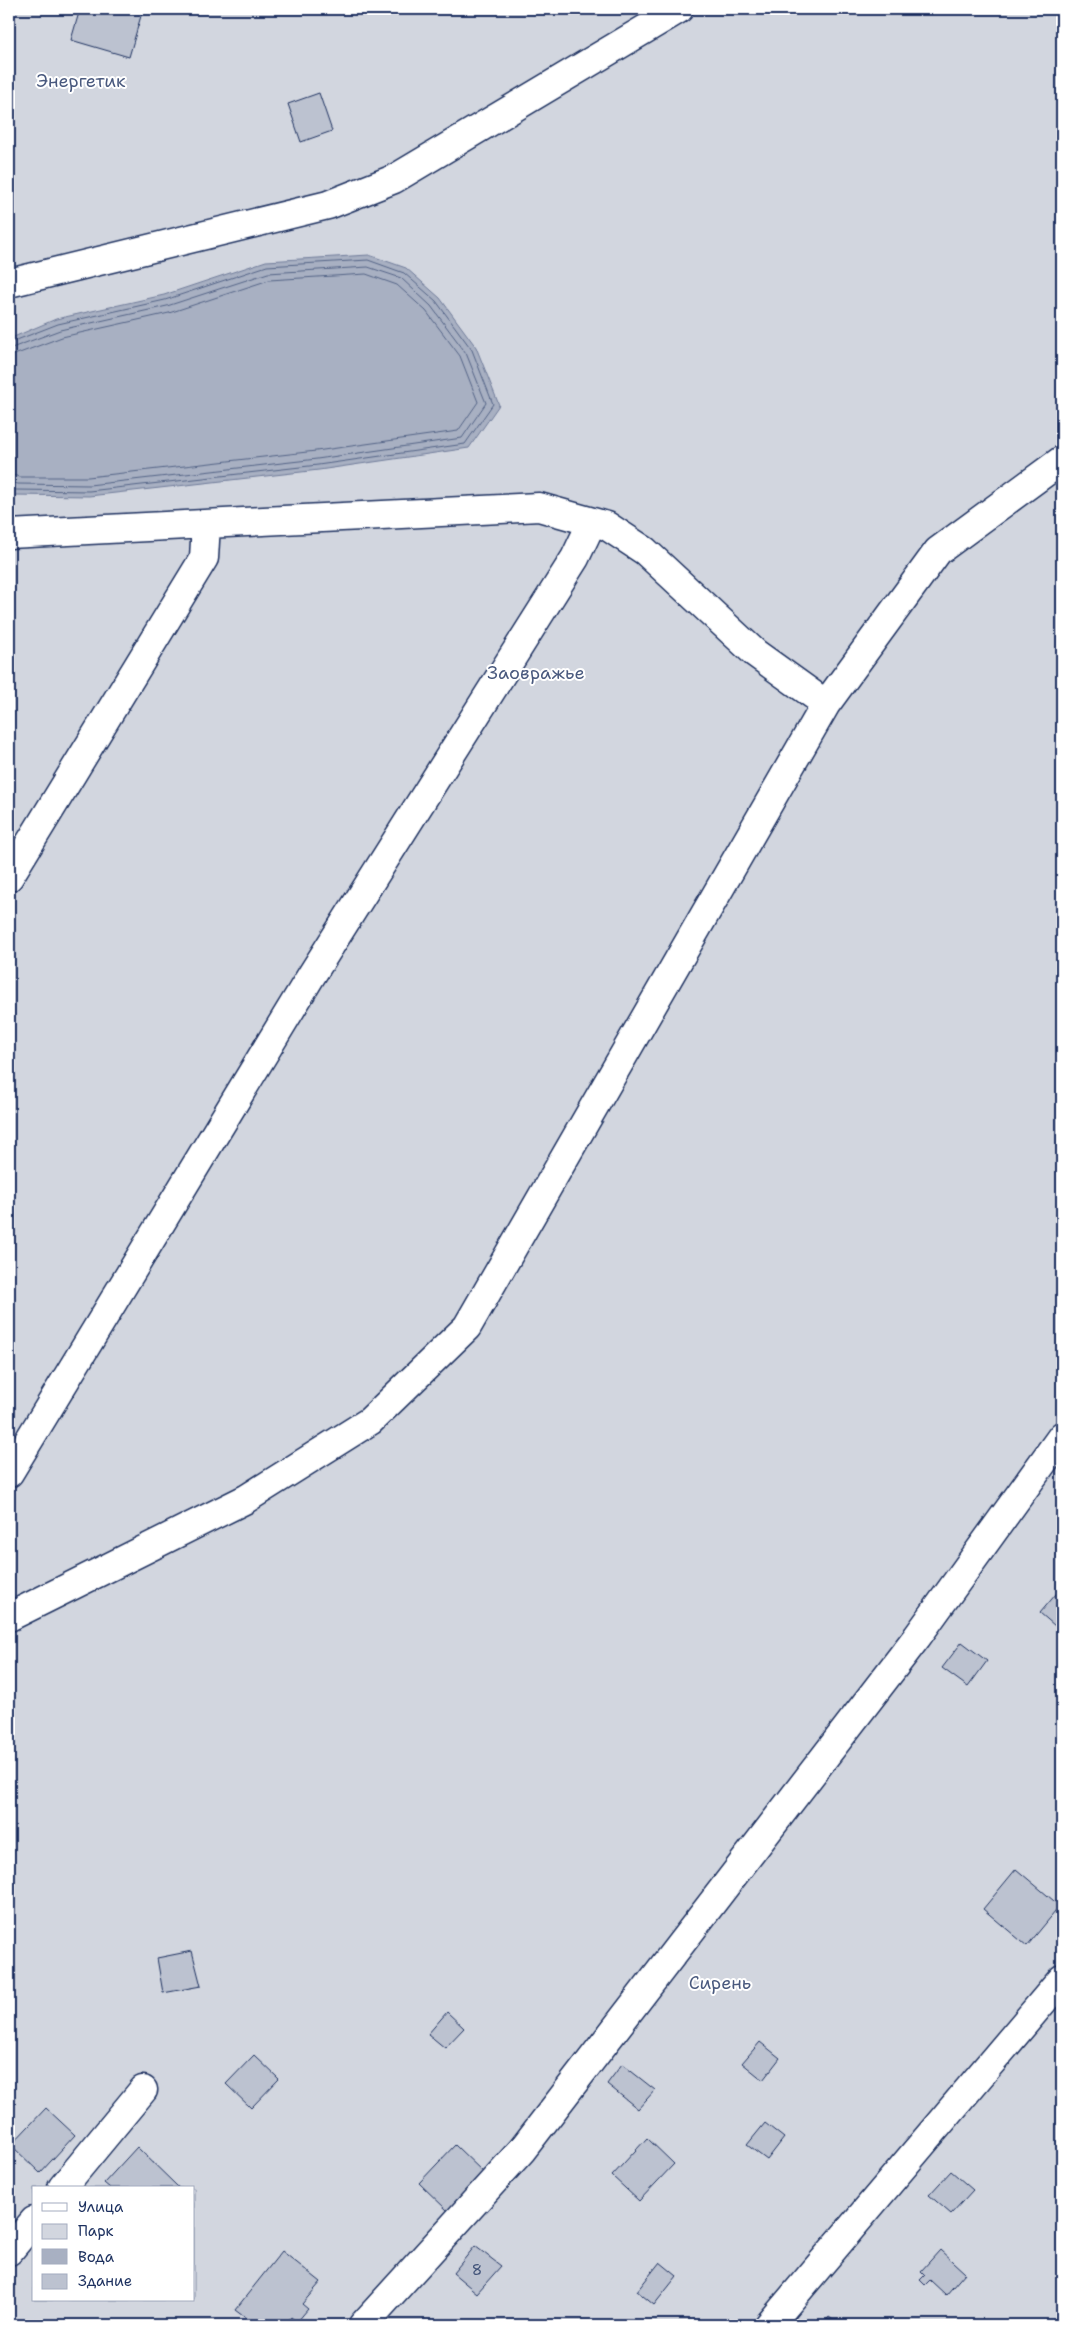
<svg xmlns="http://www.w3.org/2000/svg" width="1071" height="2334" viewBox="0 0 1071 2334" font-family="'Shantell Sans',sans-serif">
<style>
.green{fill:#d2d6df;stroke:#76829e;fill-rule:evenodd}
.water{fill:#a8b0c2;stroke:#707c9a}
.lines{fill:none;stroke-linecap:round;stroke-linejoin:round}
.shore{stroke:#536386;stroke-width:1}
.building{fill:#bcc2d0;stroke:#1b2f5e}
.minor-casing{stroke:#1b2f5e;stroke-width:31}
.minor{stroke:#fff;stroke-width:28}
.labels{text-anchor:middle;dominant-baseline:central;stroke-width:4;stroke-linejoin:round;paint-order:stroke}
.number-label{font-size:15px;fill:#43547a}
.park-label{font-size:18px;fill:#49597e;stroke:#fff}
</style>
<rect width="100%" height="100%" fill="#f1f2f5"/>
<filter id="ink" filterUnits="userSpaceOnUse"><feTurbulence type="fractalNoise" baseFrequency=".02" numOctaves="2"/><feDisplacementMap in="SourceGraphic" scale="10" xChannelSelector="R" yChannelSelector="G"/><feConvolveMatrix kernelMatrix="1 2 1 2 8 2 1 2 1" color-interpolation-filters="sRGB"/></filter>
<g filter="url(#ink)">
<path class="green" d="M9,9H1062V2325H9ZM34,2188H194V2300H34Z"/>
<path class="water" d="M369,255L406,268L440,298L476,347L499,405L469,448L319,470L89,496L13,495L9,492V339L56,319L164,295L266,261Z"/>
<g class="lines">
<path class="shore" d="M9,343L58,324L165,300L267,266L368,260L404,273L436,301L472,350L493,404L465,444L318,465L89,491L16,490L9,488
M9,349L60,330L167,306L268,273L368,267L401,278L431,306L466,353L486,403L462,438L317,459L89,485L18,484L9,482
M9,357L62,337L169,313L269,280L366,274L397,285L426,311L460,356L478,402L458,431L316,451L88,477H20L9,474"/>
</g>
<path class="building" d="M80,9H143L129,57L71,40Z
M319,93L332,131L301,142L288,104Z
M1062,1587V1632L1040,1613Z
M962,1642L987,1661L968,1687L942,1668Z
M1016,1869L1060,1906L1027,1946L983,1909Z
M192,1951L201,1986L163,1993L157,1958Z
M447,2012L464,2028L445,2048L428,2034Z
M760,2042L780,2058L763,2080L742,2063Z
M254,2055L279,2079L251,2108L226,2084Z
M622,2064L655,2090L638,2109L607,2084Z
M46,2108L75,2135L40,2173L11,2145Z
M765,2123L784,2138L767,2160L747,2145Z
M647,2138L674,2164L639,2201L612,2176Z
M455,2145L485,2174L449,2212L419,2183Z
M137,2147L179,2188H110L104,2183Z
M951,2171L973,2190L951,2214L929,2195Z
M475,2246L501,2266L477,2293L453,2273Z
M940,2250L965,2273L946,2295L930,2280L925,2285L920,2280L925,2275L921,2271Z
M282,2251L321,2282L302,2304L308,2309L297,2322L291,2317L285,2325H255L235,2310Z
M660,2262L677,2276L654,2305L637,2291Z
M829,2317L840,2325H822Z"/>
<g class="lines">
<defs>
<path id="minor" d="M9,283L328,205L394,179L679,9
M9,534L539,507L607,526L645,551L755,653L826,704
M9,877L204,558L206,524
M9,1473L311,976L575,558L592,522
M9,1617L246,1499L370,1421L467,1327L826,704L938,551L1062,460
M62,2188L143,2090
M9,2251L34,2221
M363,2325L522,2150L917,1637L1062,1436
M769,2325L1062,1979"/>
</defs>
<use href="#minor" class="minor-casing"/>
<use href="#minor" class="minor"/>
</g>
</g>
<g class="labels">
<g class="number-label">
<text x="477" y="2270">8</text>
</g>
<g class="park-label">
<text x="81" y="81">Энергетик</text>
<text x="536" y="673">Заовражье</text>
<text x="720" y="1983">Сирень</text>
</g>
</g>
<rect width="1071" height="2334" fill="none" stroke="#fff" stroke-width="30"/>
<rect x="15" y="15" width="1041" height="2304" fill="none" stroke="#1b2f5e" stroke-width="2" filter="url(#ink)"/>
<rect x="32" y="2186" width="162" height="115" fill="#ffffff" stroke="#a4acbf"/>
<rect x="42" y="2203" width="25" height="8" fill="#ffffff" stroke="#a4acbf"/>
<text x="78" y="2212" font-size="15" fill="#1b2f5e">Улица</text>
<rect x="42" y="2224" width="25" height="15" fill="#d2d6df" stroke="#a4acbf"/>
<text x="78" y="2236" font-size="15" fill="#1b2f5e">Парк</text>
<rect x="42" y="2249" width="25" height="15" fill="#a8b0c2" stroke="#a4acbf"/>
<text x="78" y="2262" font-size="15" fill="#1b2f5e">Вода</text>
<rect x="42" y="2274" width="25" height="15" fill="#bcc2d0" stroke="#a4acbf"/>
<text x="78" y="2286" font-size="15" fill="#1b2f5e">Здание</text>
</svg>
